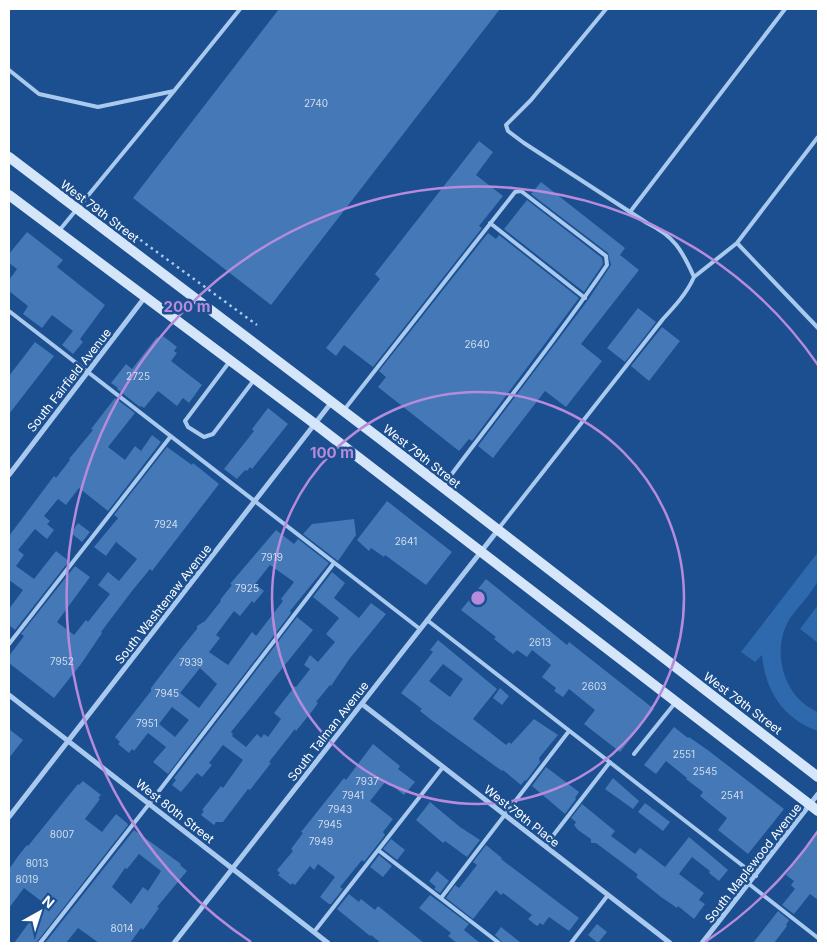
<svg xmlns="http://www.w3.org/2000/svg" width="827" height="952" viewBox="0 0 827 952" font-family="Inter,sans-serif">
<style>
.green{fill:#2e69ad}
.building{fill:#4478b7;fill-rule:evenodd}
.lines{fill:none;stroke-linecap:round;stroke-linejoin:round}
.path{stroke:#a9c9ee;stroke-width:2.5;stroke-dasharray:2.5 4;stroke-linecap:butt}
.lane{stroke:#a9c9ee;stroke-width:4}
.street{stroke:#a9c9ee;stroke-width:5}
.secondary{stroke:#d6e6fa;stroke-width:10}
.ring{fill:none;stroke:#b68bdc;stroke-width:2.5}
.labels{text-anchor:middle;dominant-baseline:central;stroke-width:5;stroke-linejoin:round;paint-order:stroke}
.number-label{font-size:10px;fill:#d0dded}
.street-label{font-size:12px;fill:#fff;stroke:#1b4f8f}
.centre{fill:#b68bdc;stroke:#1b4f8f;stroke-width:2.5}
.ring-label{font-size:15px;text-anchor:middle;font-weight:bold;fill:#b68bdc;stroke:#1b4f8f;stroke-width:5;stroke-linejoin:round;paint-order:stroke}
</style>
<rect width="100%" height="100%" fill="#1b4f8f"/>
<path class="green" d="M818,552C818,561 820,571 818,579C817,588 795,610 789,620C771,651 783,698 818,712V731C783,719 765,690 762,655L755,662L741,652Z
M818,605V643L800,629Z"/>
<path class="building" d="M279,9H500L271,305L133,198Z
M479,141L493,152L476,175L503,196L479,226L482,228L373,367L344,345L336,356L326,348L380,279L375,274Z
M541,182L625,248L620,255L639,270L581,344L602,361L566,407L545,391L493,458L478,446L588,300L611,265L608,253L531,194Z
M527,200L602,258L603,264L584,292L504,229Z
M27,232L63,260L57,267L105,305L80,339L83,342L73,354L62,345L73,331L52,315L42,328L23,314L28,306L9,291V280L17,269L9,263V254Z
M488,233L496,239L499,235L579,298L472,441L469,439L459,451L378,387L386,377L379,371Z
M638,308L656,322L625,362L607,348Z
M662,327L680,341L649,381L631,366Z
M163,336L177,347L174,351L177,353L171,361L202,385L189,403L183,398L177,406L158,391L144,408L141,406L140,407L117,389L118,388L111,383L126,364L132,369L157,337L160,340Z
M35,342L54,356L9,414V376Z
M115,398L135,413L108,447L125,460L135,446L141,451L152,435L161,442L108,511L79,488L66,505L58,499L44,516L50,521L47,524L54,530L47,539L35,529L18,550L24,555L16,566L34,579L56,551L69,561L15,630L9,625V609L23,590L9,580V536L54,476L56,478L70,460L69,459L93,430L91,429Z
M268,408L288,424L252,469L250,467L247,471L245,470L237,479L224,469L254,431L252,429Z
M167,447L192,465L193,463L219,484L152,571L150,569L132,591L101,632L102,633L81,664L54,698L9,663V656L24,636L21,634L75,566L90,577L57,622L74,635L86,620L88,622L110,594L98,585L108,572L119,581L137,559L116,542L106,556L94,547L118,518L114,515Z
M387,501L452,552L426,585L385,555L384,557L371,548L369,551L357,540Z
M354,519L356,535L338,561L303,534L312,524Z
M78,523L90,532L82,542L71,533Z
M276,530L294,544L298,539L329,563L290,611L291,613L168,774L153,762L166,747L148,733L134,751L132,749L129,753L118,744L120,742L115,737L151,691V688L183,646L197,629V626L205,621L221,601L220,600L232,585L230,584ZM270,565L294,582L281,599L283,601L256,636L252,632L228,665L209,652L220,638L216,635L234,611L240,616L252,601L254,603L264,591L255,584ZM200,668L217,684L199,708L180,693ZM172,707L189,720L175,737L159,724Z
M332,572L345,583L334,598L359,618L371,603L386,614L350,658L331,686L330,685L316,702L318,703L313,710L296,731L295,729L269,762L271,763L250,790L248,789L223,822H216L214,825L201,815L204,811L202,810L221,786L223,788L243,760L223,745L209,763L212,765L202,777L197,773L181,792L172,785L176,780L174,778L297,617L313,630L231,732L233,734L232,736L246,747L257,734L261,738L264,734L268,737L281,719L274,713L295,686L296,687L310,669L304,665L310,655L318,662L335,642L326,634L339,618L313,597Z
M486,579L567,645L569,642L654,709L620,752L584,724L595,710L569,689L563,697L554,691L556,688L542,677L551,665L532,650L527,657L517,650L513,654L494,639L496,637L461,610Z
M438,640L497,689L473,719L487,730L506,745L509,742L511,744L534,719L558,735L539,758L540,762L526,781L525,780L521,785L503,770L502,771L430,719L420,711L422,709L401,693L433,652L430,650ZM443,664L463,679L450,697L429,681Z
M500,688L509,696L502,705L493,698Z
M674,727L688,738L689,737L709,751L784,809L748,854L718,830L727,818L700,796L703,792L686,779L687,778L666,761L656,774L644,765Z
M9,729L23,740L9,758Z
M373,744L400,766L398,769L415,782L404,795L386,781L370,801L393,819L383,832L385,835L364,862L362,860L340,887L343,889L331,904H329L320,897L335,877L318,864L314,870L310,866L295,885L292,883L291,885L278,875L280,873L277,870L293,851L291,849L303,833L301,832L344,778L346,780Z
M546,767L579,792L575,798L576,799L565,814L532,786Z
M613,778L639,801L633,809L605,789Z
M83,781L101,795L98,798L100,799L85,819L102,832L116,814L127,823L128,825L36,943H14L31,920L33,921L45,904L24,888L9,908V869L19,855L27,845L28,846L78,784L79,785Z
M430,802L460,827L480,840L467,857L445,841L443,843L416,820Z
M645,803L670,822L663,831L638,812Z
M582,804L615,831L611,836L635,854L640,848L665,867L689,837L728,870L719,881L709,873L710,871L692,857L679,874L704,893L699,900L705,904L694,919L678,906L677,908L661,897L636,877L638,875L636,873L596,843H591V839L578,830L574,825L576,822L571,818Z
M134,830L181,864L180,865L187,871L157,907L159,908L143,930L141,928L130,943H99L78,928L66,943H45ZM139,854L161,871L148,891L143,887L131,904L112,887L125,868L127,869Z
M818,833V900L810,894L794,914L782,905L795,889L791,885L794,881L786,875Z
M391,839L405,850L397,860L383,849Z
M486,845L502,858L501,859L579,918L569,931L549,917L543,925L540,923L537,926L528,919L532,915L503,893L501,895L496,890L473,919L446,898L455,885L459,888L477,865L473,862Z
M379,855L392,866L383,877L370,867Z
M437,871L449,881L440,893L434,889L436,887L429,881Z
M349,894L359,902L361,899L375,910L378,906L424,943H381L371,935L370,936L337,909Z
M430,895L469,924L464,930L480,943H457L448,936L451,933L419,908Z
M778,911L789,920L786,925L787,926L774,943H753Z
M597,924L607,932L598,943L588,935Z
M501,927L521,943H503L495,935Z"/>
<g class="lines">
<path class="path" d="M135,236L257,325"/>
<path class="lane" d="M9,70L39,94L98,107L174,91
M630,212L785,9
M490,223L585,298
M58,232L174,91L240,9
M737,243L818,328
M694,277L737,243L818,137
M9,311L420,629
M230,361L185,421L188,427L204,437L213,434L254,380
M344,410L515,192L521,191L606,256L607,265C555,342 497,413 442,487
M499,528L663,319C675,306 687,293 694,277C682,250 674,236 647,223L524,143L508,131L506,125L531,100L606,9
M427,620L756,876
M9,644L171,436
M634,754L675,703
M545,846L610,762
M378,850L499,943
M749,884L818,938
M441,898L569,731
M314,932L443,767
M40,943L149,804L334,563
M571,943L608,895"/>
<path class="street" d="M9,475L145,297
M9,695L328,943
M362,704L670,943
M9,817L331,403
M174,943L498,530
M702,943L818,794"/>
<path class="secondary" d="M9,157L379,438L818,777
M9,195L315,424L818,811"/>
</g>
<g class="ring">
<circle cx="478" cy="598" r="206"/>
<path d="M818 831A412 412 0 0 1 705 942M251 942A412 412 0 1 1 818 365"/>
</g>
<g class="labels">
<g class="number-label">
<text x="316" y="103">2740</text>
<text x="477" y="344">2640</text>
<text x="138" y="376">2725</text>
<text x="166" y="524">7924</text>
<text x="406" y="541">2641</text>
<text x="272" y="557">7919</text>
<text x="247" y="588">7925</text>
<text x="540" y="642">2613</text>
<text x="62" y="661">7952</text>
<text x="191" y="662">7939</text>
<text x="594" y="686">2603</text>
<text x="167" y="693">7945</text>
<text x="147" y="723">7951</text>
<text x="684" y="754">2551</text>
<text x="705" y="771">2545</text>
<text x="367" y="781">7937</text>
<text x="353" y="795">7941</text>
<text x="732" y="795">2541</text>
<text x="340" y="809">7943</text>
<text x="330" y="824">7945</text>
<text x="62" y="834">8007</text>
<text x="321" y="841">7949</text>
<text x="37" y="863">8013</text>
<text x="27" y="879">8019</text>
<text x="122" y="928">8014</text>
</g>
<g class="street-label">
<text transform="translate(100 211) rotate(37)">West 79th Street</text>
<text transform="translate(69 380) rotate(-52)">South Fairfield Avenue</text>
<text transform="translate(422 456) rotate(38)">West 79th Street</text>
<text transform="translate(163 604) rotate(-52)">South Washtenaw Avenue</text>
<text transform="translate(743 703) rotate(37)">West 79th Street</text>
<text transform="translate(328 731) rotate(-52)">South Talman Avenue</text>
<text transform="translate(175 811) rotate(38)">West 80th Street</text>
<text transform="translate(522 816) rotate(38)">West 79th Place</text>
<text transform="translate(753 863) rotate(-52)">South Maplewood Avenue</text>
</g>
</g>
<circle cx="478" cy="598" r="8" class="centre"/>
<g class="ring-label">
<text x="187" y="312">200 m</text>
<text x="332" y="458">100 m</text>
</g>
<rect width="827" height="952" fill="none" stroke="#ffffff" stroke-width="20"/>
<g transform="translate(40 912) rotate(39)" stroke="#1b4f8f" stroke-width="4" paint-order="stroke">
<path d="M0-4L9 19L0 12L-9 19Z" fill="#ffffff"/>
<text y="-8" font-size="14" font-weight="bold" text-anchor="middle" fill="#ffffff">N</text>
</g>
</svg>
